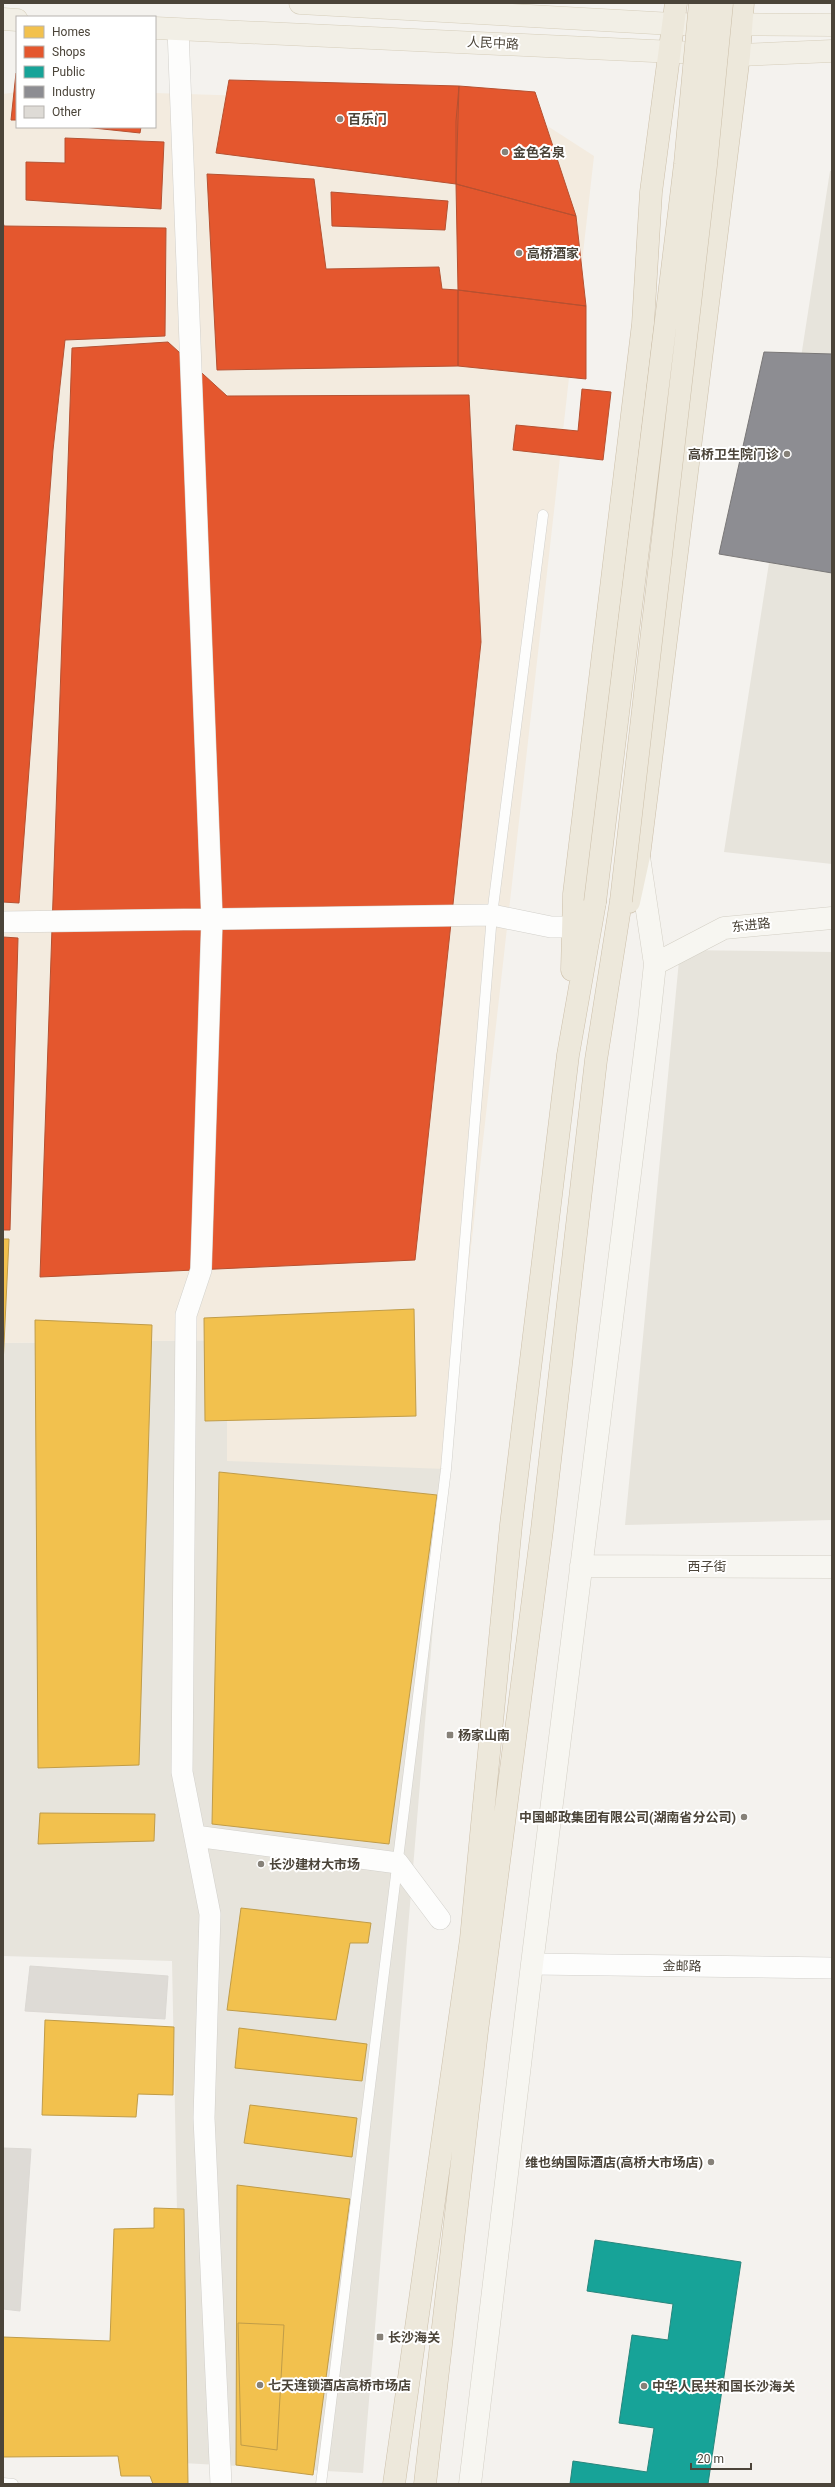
<svg xmlns="http://www.w3.org/2000/svg" width="835" height="2487" viewBox="0 0 835 2487" font-family="Roboto,'Noto Sans SC',sans-serif">
<style>
.residential{fill:#e7e4dc}
.commercial{fill:#f3ebdf}
.homes{fill:#f2c14e;stroke:#c09c48}
.shops{fill:#e4572e;stroke:#b65131}
.public{fill:#17a398;stroke:#27867c}
.industry{fill:#8d8d92;stroke:#797777}
.building{fill:#dedbd6;stroke:#dcd9d4}
.lines{fill:none;stroke-linecap:round;stroke-linejoin:round}
.lane-casing{stroke:#d2d0cb;stroke-width:11}
.street-casing{stroke:#d2d0cb;stroke-width:22}
.secondary-casing{stroke:#d3cfc5;stroke-width:23}
.primary-casing{stroke:#d6cebb;stroke-width:23}
.highway-casing{stroke:#ccbfa9;stroke-width:23}
.lane{stroke:#fdfdfc;stroke-width:10}
.street{stroke:#fdfdfc;stroke-width:21}
.secondary{stroke:#f7f6f1;stroke-width:22}
.primary{stroke:#f2efe6;stroke-width:22}
.highway{stroke:#ede8db;stroke-width:22}
.highway-bridge-casing{stroke:#ccbfa9;stroke-width:23;stroke-linecap:butt}
.highway-bridge{stroke:#ede8db;stroke-width:22}
.poi-dot{fill:#868178;stroke:#fff;stroke-width:1.5}
.labels{text-anchor:middle;dominant-baseline:central;stroke-width:4;stroke-linejoin:round;paint-order:stroke}
.street-label{font-size:13px;fill:#4b4439;stroke:#fff}
.poi-label{font-size:13px;font-weight:bold;fill:#4b4439;stroke:#fff;text-anchor:start}
</style>
<rect width="100%" height="100%" fill="#f4f2ee"/>
<path class="residential" d="M830,171H832V864L724,852Z
M680,950L832,952V1520L625,1525Z
M227,1340L446,1469L363,2473L182,2463L172,1961L3,1956V1343Z"/>
<path class="commercial" d="M17,92V127H155V93L515,105L594,156L446,1469L227,1461V1340L3,1343V94Z"/>
<path class="homes" d="M3,1239H9L3,1365Z
M414,1309L416,1416L205,1421L204,1318Z
M35,1320L152,1325L139,1765L38,1768Z
M219,1472L437,1495L389,1844L212,1824Z
M40,1813L155,1814L154,1841L38,1844Z
M241,1908L371,1923L368,1943H350L336,2020L227,2010Z
M45,2020L174,2027L173,2095L138,2094L136,2117L42,2115Z
M239,2028L367,2044L362,2081L235,2068Z
M250,2105L357,2118L352,2157L244,2143Z
M237,2185L350,2199L313,2475L236,2465Z
M154,2208L184,2209L188,2484H153L150,2476H121L118,2456L3,2457V2337L110,2341L114,2229L154,2228Z
M238,2323L284,2325L277,2450L241,2445Z"/>
<path class="shops" d="M16,73H17V120H11Z
M229,80L459,86L456,184L216,153Z
M459,86L535,92L576,216L456,184V121Z
M84,127H141L140,133Z
M65,138L164,142L161,209L26,200V162L65,163Z
M207,174L314,179L326,269L439,267L442,289L458,290V366L217,370Z
M456,184L576,216L586,306L458,290Z
M331,192L448,201L445,230L332,226Z
M3,222L4,226L166,228L165,336L65,340L53,450L19,903L3,902Z
M458,290L586,306V379L458,366Z
M168,342L227,396L469,395L481,642L415,1260L40,1277L72,348Z
M582,389L611,392L603,460L513,450L516,425L578,431Z
M3,937L18,938L10,1230H3Z"/>
<path class="public" d="M595,2240L741,2262L708,2484H570L573,2461L647,2472L654,2428L619,2423L632,2335L668,2340L673,2304L587,2291Z"/>
<path class="industry" d="M764,352L832,354V573L719,554Z"/>
<path class="building" d="M30,1966L168,1976L165,2019L25,2011Z
M3,2148L31,2149L20,2311L3,2309Z"/>
<g class="lines">
<defs>
<path id="lane" d="M3,2483L13,2484
M321,2484L446,1469L492,915L543,515"/>
<path id="street" d="M178,29L212,919L201,1270L186,1315L182,1772L210,1914L204,2118L221,2484
M3,922L492,915L551,927H573
M195,1836L398,1863L440,1919
M532,1964L832,1968"/>
<path id="secondary" d="M655,964L724,928L832,918
M581,1566L832,1567
M470,2484L532,1964L649,1020L655,964L639,857"/>
<path id="primary" d="M300,3L673,24L832,25
M3,19L17,20
M155,28L739,55L832,51"/>
<path id="highway" d="M629,902L639,856L739,55L743,3
M572,970L574,894L643,324L651,192L676,3
M394,2484L471,1939L511,1525L568,1055L595,902
M425,2484L477,2031L542,1530L596,1060L621,901"/>
</defs>
<use href="#lane" class="lane-casing"/>
<use href="#street" class="street-casing"/>
<use href="#secondary" class="secondary-casing"/>
<use href="#primary" class="primary-casing"/>
<use href="#highway" class="highway-casing"/>
<use href="#lane" class="lane"/>
<use href="#street" class="street"/>
<use href="#secondary" class="secondary"/>
<use href="#primary" class="primary"/>
<use href="#highway" class="highway"/>
<defs>
<path id="highway-bridge" d="M621,901L706,165L722,3
M595,902L685,164L700,3"/>
</defs>
<use href="#highway-bridge" class="highway-bridge-casing"/>
<use href="#highway-bridge" class="highway-bridge"/>
</g>
<g class="poi-dot">
<circle cx="340" cy="119" r="4"/>
<circle cx="505" cy="152" r="4"/>
<circle cx="519" cy="253" r="4"/>
<circle cx="787" cy="454" r="4"/>
<rect x="446" y="1731" width="8" height="8" rx="2"/>
<circle cx="744" cy="1817" r="4"/>
<circle cx="261" cy="1864" r="4"/>
<circle cx="711" cy="2162" r="4"/>
<rect x="376" y="2333" width="8" height="8" rx="2"/>
<circle cx="260" cy="2385" r="4"/>
<circle cx="644" cy="2386" r="4"/>
</g>
<g class="labels">
<g class="street-label">
<text transform="translate(493 43) rotate(3)">人民中路</text>
<text transform="translate(751 925) rotate(-7)">东进路</text>
<text x="707" y="1566">西子街</text>
<text transform="translate(682 1966) rotate(1)">金邮路</text>
</g>
<g class="poi-label">
<text x="348" y="119">百乐门</text>
<text x="513" y="152">金色名泉</text>
<text x="527" y="253">高桥酒家</text>
<text x="779" y="454" text-anchor="end">高桥卫生院门诊</text>
<text x="458" y="1735">杨家山南</text>
<text x="736" y="1817" text-anchor="end">中国邮政集团有限公司(湖南省分公司)</text>
<text x="269" y="1864">长沙建材大市场</text>
<text x="703" y="2162" text-anchor="end">维也纳国际酒店(高桥大市场店)</text>
<text x="388" y="2337">长沙海关</text>
<text x="268" y="2385">七天连锁酒店高桥市场店</text>
<text x="652" y="2386">中华人民共和国长沙海关</text>
</g>
</g>
<rect width="835" height="2487" fill="none" stroke="#4b4439" stroke-width="8"/>
<rect x="16" y="16" width="140" height="112" fill="#ffffff" stroke="#b7b4b0"/>
<rect x="24" y="26" width="20" height="12" fill="#f2c14e" stroke="#b7b4b0"/>
<text x="52" y="36" font-size="12" fill="#4b4439">Homes</text>
<rect x="24" y="46" width="20" height="12" fill="#e4572e" stroke="#b7b4b0"/>
<text x="52" y="56" font-size="12" fill="#4b4439">Shops</text>
<rect x="24" y="66" width="20" height="12" fill="#17a398" stroke="#b7b4b0"/>
<text x="52" y="76" font-size="12" fill="#4b4439">Public</text>
<rect x="24" y="86" width="20" height="12" fill="#8d8d92" stroke="#b7b4b0"/>
<text x="52" y="96" font-size="12" fill="#4b4439">Industry</text>
<rect x="24" y="106" width="20" height="12" fill="#dedbd6" stroke="#b7b4b0"/>
<text x="52" y="116" font-size="12" fill="#4b4439">Other</text>
<path d="M691 2463v6h60v-6" fill="none" stroke="#4b4439" stroke-width="2"/>
<text x="697" y="2463" font-size="12" fill="#4b4439" stroke="#ffffff" stroke-width="3" paint-order="stroke">20 m</text>
</svg>
